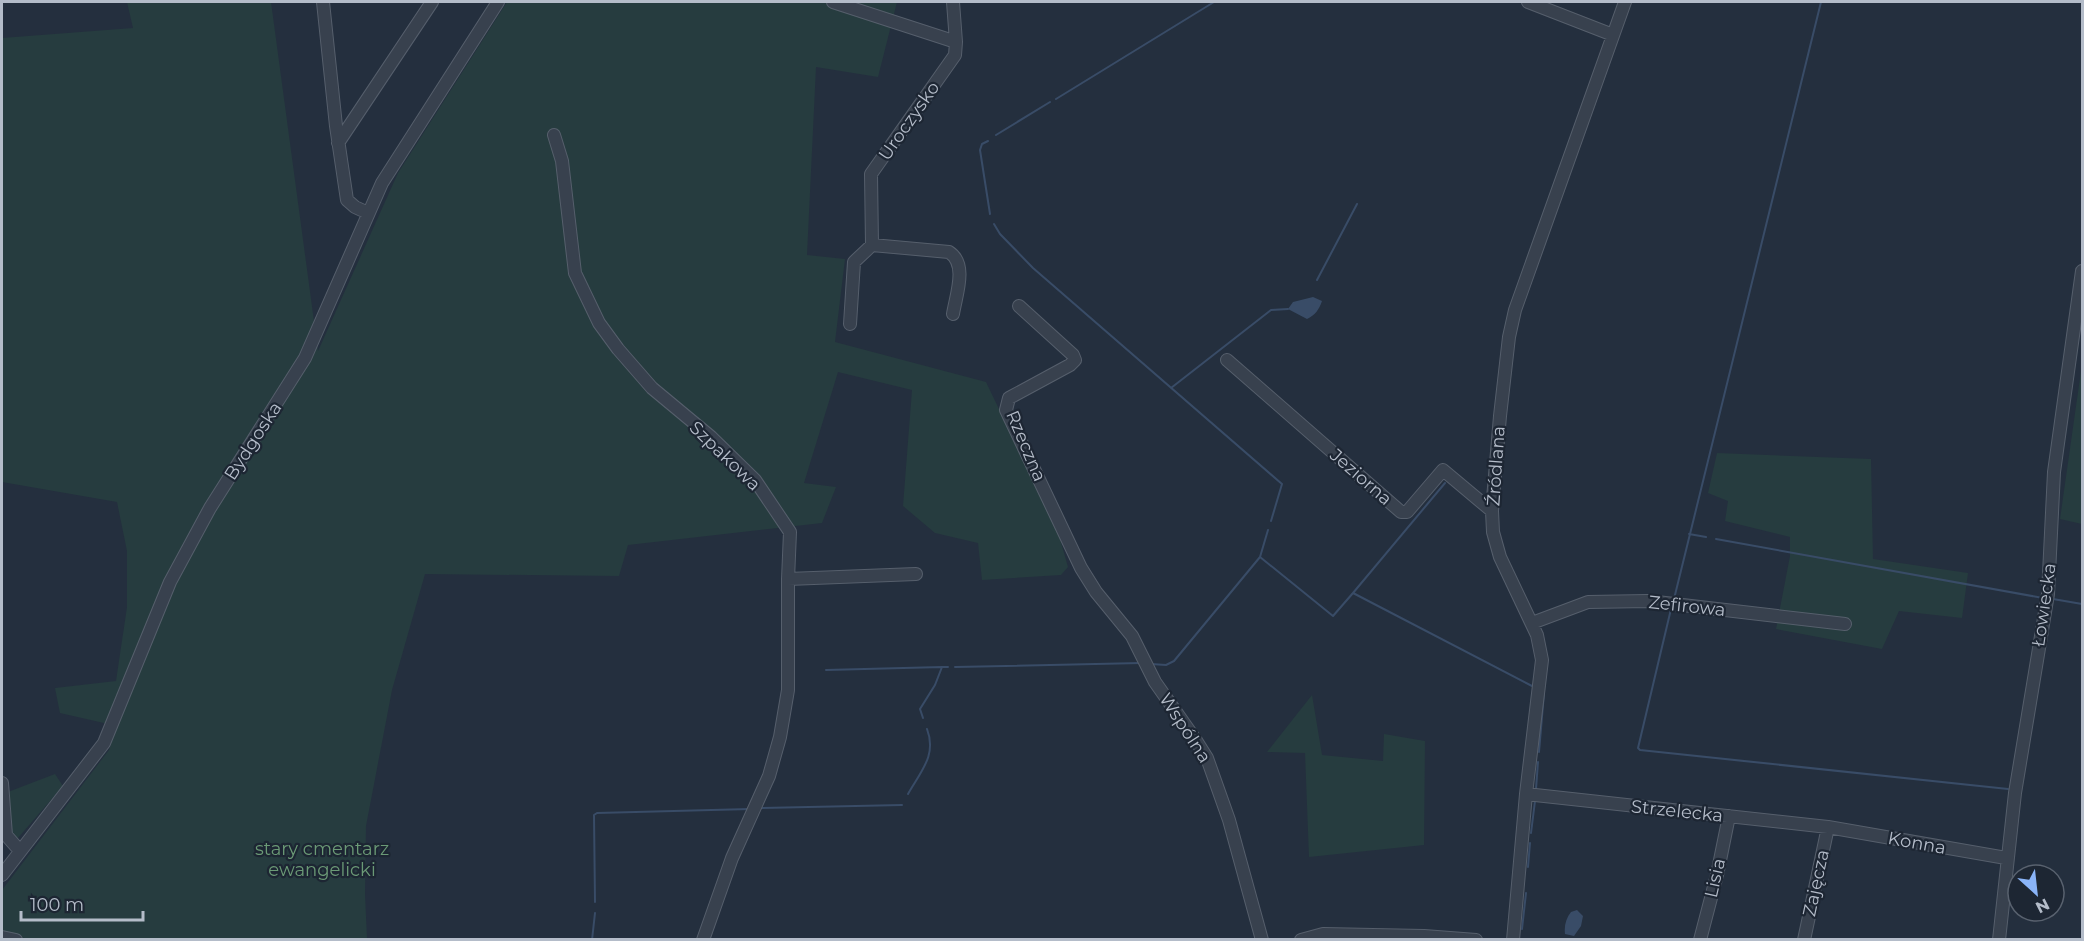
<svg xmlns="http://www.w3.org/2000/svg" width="2084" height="941" viewBox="0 0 2084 941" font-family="Montserrat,sans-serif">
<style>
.green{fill:#263c3f}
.water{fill:#394c67}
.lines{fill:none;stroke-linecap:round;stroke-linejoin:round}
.stream{stroke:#394c67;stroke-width:2}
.minor-casing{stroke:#565f6c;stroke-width:14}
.minor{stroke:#38414e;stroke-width:12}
.labels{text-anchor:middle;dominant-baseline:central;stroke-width:4.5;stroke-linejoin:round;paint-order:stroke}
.street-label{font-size:18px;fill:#b4bcc9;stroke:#1d2633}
.park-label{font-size:18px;fill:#6b9a76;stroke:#1d2633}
</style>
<rect width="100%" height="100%" fill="#242f3e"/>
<path class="green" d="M127,2H271L318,351L398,173L507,2H897L878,77L816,67L807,255L845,259L835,342L986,382L1058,532L1068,567L1061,575L982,580L978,543L935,533L903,506L912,390L838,372L804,483L836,487L822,523L628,545L619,576L425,574L392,690L366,826L365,894L367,939H32L2,935V890L109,750L117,726L60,713L55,688L116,681L127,607V551L117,502L2,482V38L133,28Z
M2082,364V524L2060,519Z
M1717,453L1871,459L1873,559L1968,573L1962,618L1899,611L1882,649L1776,629L1790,556V537L1725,521L1728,501L1708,493Z
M1312,695L1322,755L1383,761L1384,734L1425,741L1424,845L1309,857L1305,753L1267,752Z
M55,774L63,786L11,846L8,792Z"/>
<path class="water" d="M1313,297L1322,301C1319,310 1315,315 1307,319L1288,309L1293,302Z
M1577,910L1583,916L1581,926L1574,936L1565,934C1564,926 1566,918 1571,912Z"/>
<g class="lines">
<path class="stream" d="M1056,99L1214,2
M996,135L1050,102
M988,141L982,144L980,150L990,214
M994,224L1000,234L1033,268L1282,484L1271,521
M1317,280L1357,204
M1171,388L1271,310L1288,309
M1689,534L1706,537
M1716,539L2043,598
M1260,557L1333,616L1353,593L1532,686
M1353,593L1445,483
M1674,599L1821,2
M2053,599L2082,604
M1671,609L1638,748L1640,750L2008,789
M1151,664L1166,665L1174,661L1260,557L1268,530
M955,667L1141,663
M826,670L942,667
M923,718L920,709L935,685L942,667H948
M1539,752L1544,693
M1536,789L1538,762
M908,794C921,771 937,755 927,729
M762,808L902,805
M1531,833L1535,801
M1528,867L1530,843
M595,902L594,815L597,813L750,809
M1522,929L1526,893
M592,940L595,913"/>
<defs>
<path id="minor" d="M323,2L336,126L347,200L355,207L368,213
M833,2L956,42L955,55L871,174L872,245L854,262L850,324
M953,2L956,42
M1528,2L1613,35
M554,135L562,161L575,273L599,323L618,349L652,388L711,437L755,480L790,532L788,579V690L780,737L769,776L732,858L703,940
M338,143L432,2
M872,245L949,252C968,264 956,295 953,314
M1019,306L1073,355L1075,360L1070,365L1009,398L1006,410L1081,568L1096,592L1132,636L1155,682L1195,739L1207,758L1229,820L1262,940
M1227,360L1401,512H1407L1443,470L1492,511
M788,579L916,574
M1532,623L1588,602L1648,601L1845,624
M2,783L6,835L20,851
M1526,794L1828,827L2006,858
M2,875L104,743L170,582L210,508L305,358L382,183L498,2
M2,937L16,940
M1301,940L1323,934L1424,936L1476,940
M1513,940L1526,794L1542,660L1537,635L1500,557L1493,532L1492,511L1500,416L1509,337L1515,310L1625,2
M1700,940L1717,875L1729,816
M1804,940L1828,827
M1999,940L2015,793L2048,594L2054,472L2082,271"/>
</defs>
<use href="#minor" class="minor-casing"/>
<use href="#minor" class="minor"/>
</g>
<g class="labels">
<g class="street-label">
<text transform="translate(909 121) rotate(-55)">Uroczysko</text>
<text transform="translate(253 441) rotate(-57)">Bydgoska</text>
<text transform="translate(1026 446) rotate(67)">Rzeczna</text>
<text transform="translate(725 456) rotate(44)">Szpakowa</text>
<text transform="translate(1496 466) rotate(-86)">Źródlana</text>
<text transform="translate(1361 477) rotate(41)">Jeziorna</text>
<text transform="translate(2044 605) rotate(-82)">Łowiecka</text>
<text transform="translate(1687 606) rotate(6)">Zefirowa</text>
<text transform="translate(1185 728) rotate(57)">Wspólna</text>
<text transform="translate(1677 811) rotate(6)">Strzelecka</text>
<text transform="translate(1917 843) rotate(10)">Konna</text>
<text transform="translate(1715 878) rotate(-77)">Lisia</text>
<text transform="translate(1816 883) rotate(-78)">Zajęcza</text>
</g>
<g class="park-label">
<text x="322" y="849">stary cmentarz<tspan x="322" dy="21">ewangelicki</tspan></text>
</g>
</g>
<rect width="2084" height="941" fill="none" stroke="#b4bcc9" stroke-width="6"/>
<g transform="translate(2036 893) rotate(153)"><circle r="28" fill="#1d2633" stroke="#59626f" stroke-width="1.5"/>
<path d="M0-4.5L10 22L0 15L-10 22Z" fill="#8ab4f8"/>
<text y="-9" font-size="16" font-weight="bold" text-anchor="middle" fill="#b4bcc9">N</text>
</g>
<path d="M21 911v9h122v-9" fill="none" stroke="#b4bcc9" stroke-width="3"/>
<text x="30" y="911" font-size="18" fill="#b4bcc9" stroke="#1d2633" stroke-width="4.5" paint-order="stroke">100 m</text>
</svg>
